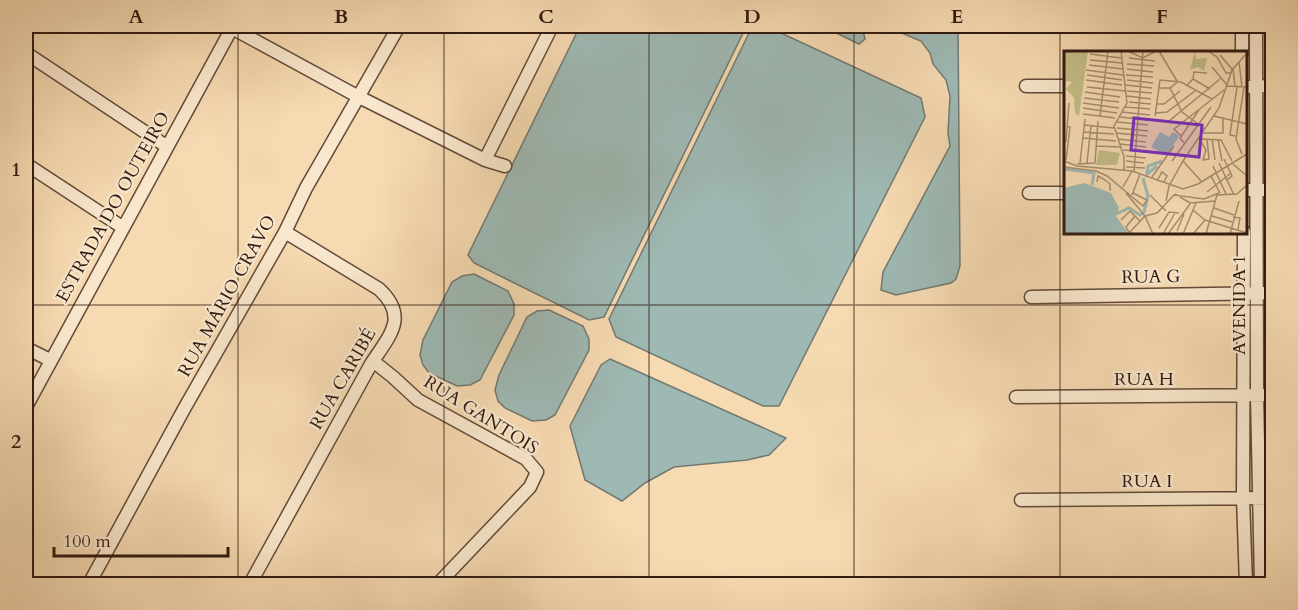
<svg xmlns="http://www.w3.org/2000/svg" width="1298" height="610" viewBox="0 0 1298 610" font-family="Cardo,serif">
<style>
.water{fill:#9eb9b4;stroke:#727973;stroke-width:1.5}
.lines{fill:none;stroke-linecap:round;stroke-linejoin:round}
.minor-casing{stroke:#624a39;stroke-width:15}
.minor{stroke:#f9e7cd;stroke-width:12}
.grid{fill:none;stroke:#311a11;stroke-width:1.5;stroke-opacity:0.55}
.labels{text-anchor:middle;dominant-baseline:central;stroke-width:4.5;stroke-linejoin:round;paint-order:stroke}
.street-label{font-size:18px;fill:#311a11;stroke:#f9e7cd}
.inset-river{fill:none;stroke:#9eb9b4;stroke-width:3}
.inset-road{fill:none;stroke:#a78d72;stroke-width:1.5}
.view{fill:#7b2cbf;fill-opacity:0.15;stroke:#7b2cbf;stroke-width:3}
.inset-edge{fill:none;stroke:#311a11;stroke-width:3}
.neatline{fill:none;stroke:#311a11;stroke-width:2}
.grid-label{font-size:20px;text-anchor:middle;font-weight:bold;fill:#311a11}
</style>
<rect width="100%" height="100%" fill="#f6dab2"/>
<filter id="stains"><feTurbulence type="fractalNoise" baseFrequency=".00333" numOctaves="4"/><feColorMatrix values="0 0 0 0 .2 0 0 0 0 .09 0 0 0 0 .02 0 0 0 .5 -.17"/></filter>
<radialGradient id="worn" r=".72"><stop offset=".6" stop-color="#630" stop-opacity="0"/><stop offset="1" stop-color="#630" stop-opacity=".3"/></radialGradient>
<path class="water" d="M580,26H746V27L604,317L589,320L474,263L468,255Z
M761,26H766L921,98L925,117L779,406H763L616,337L609,319L751,29Z
M822,26H862L865,39L859,44Z
M885,26H958L960,266L956,279L951,283L896,295L881,290L883,272L950,146L948,133L950,96L946,80L933,64L930,53L921,41Z
M474,274L508,291L514,304V315L480,380L470,385L457,386L429,373L423,365L420,355L423,340L452,282L462,276Z
M549,310L583,326L589,339V350L555,415L546,420L532,421L505,408L498,401L495,390L499,375L527,317L537,311Z
M610,359L786,438L769,455L747,460L674,467L645,483L622,501L585,480L570,426L601,365Z"/>
<g class="lines">
<defs>
<path id="minor" d="M1242,26V52
M1256,26L1257,395L1261,584
M232,28L357,96L485,160L505,166
M26,53L166,146
M1026,86H1066
M1246,87L1272,86
M485,160L552,26
M26,164L122,227
M1246,190H1272
M1029,193H1066
M1244,232L1243,498L1246,584
M1031,297L1272,293
M26,348L50,360
M373,361L393,377L418,400L526,459L537,472L530,487L438,584
M1016,397L1272,395
M26,407L233,26
M1021,500L1272,498
M89,584L184,409L285,232L306,188L399,26
M250,584L371,364C390,335 409,317 379,289L285,232"/>
</defs>
<use href="#minor" class="minor-casing"/>
<use href="#minor" class="minor"/>
</g>
<path class="grid" d="M238,26V584M444,26V584M649,26V584M854,26V584M1060,26V584M26,305H1272"/>
<g class="labels">
<g class="street-label">
<text transform="translate(113 207) rotate(-61)">ESTRADA DO OUTEIRO</text>
<text transform="translate(1151 277) rotate(-1)">RUA G</text>
<text transform="translate(227 296) rotate(-61)">RUA MÁRIO CRAVO</text>
<text transform="translate(1239 305) rotate(-90)">AVENIDA 1</text>
<text transform="translate(343 379) rotate(-60)">RUA CARIBÉ</text>
<text x="1144" y="379">RUA H</text>
<text transform="translate(481 415) rotate(32)">RUA GANTOIS</text>
<text x="1147" y="481">RUA I</text>
</g>
</g>
<g transform="translate(1064 51)">
<rect width="183" height="183" fill="#f6dab2"/>
<path d="M0,0H24L15,65L11,62L10,47L2,38L8,31L0,30ZM131,0L132,8L143,7L140,20L134,16L126,19ZM35,99L56,102L53,114H32Z" fill="#c3bd87"/>
<path d="M96,81L105,86L109,81L115,85L103,105L87,96ZM20,132L47,142L55,157L52,165L65,183H0V137Z" fill="#9eb9b4"/>
<path class="inset-river" d="M93,115L83,123L84,115L98,110M0,118L30,122L28,134M52,163L65,157L76,164L80,161L84,145L79,127"/>
<path class="inset-road" d="M57,0L63,52L50,75L60,106V119M64,0L79,7L92,0M95,0L113,30M144,0L153,6L162,22H167M26,3L57,7M156,4L168,18M65,7L91,10M26,9L58,12M175,11L178,36M63,13L90,15M25,14L59,18M148,16L163,34M169,17L171,36M63,18L89,21M22,19L59,24M23,24L58,29M62,24L89,26M129,28L130,21L143,22M22,29L58,34M63,29L89,32M62,34L88,37M123,34L129,28L146,38M162,35L183,36M23,36L61,40M94,37H106L115,30M106,37L118,61L141,78M63,40L88,42M21,41L56,46M63,45L87,48M20,47L55,51M65,51L87,53M19,52L55,57M93,53H100L116,40M61,56L86,58M19,57L53,62M58,61L86,64M92,62L103,61L131,40M19,63L51,67M36,65L44,0M91,65L96,29L117,31L148,48M150,65L183,73M56,66L85,69M91,70H105L156,28M53,71L84,74M20,74L50,77M53,77L84,80M19,81L50,83M52,82L83,85M138,82H159V66M117,85L110,78L160,39M171,85L166,84L173,36M19,87L52,90M135,87L142,99L139,109L145,108L143,88M54,88L82,91M136,88L157,89L168,110M148,88L151,109M154,88L158,110M2,91L5,52M56,93L82,96M121,93L116,87L135,59M32,95L56,96M59,99L82,101M178,103L172,88L180,36M62,105L82,107M160,108L168,125L163,129M2,109L6,76L3,75M0,110L13,115L68,120L119,138L134,133L183,103M62,110L80,112M108,110L147,56M119,110L137,130M16,112L21,68M23,112L27,75M155,112L170,144M13,113L31,112L34,70M169,113L183,125M149,115L162,143M0,116L32,120L43,125L79,155L83,149L69,142M62,116L81,117M70,121L79,0M147,125L156,142M88,126L110,95M93,130L98,121L103,125L100,131M33,131L34,125L41,129L46,133V140M59,136L68,120M143,141L167,122M62,142L81,165L89,183M111,143L126,152L151,150M68,144L76,123M86,144L102,160M102,150L105,135L119,110L155,57L168,19L183,2M150,157L170,164M129,159L141,169L183,182M148,165L168,171M169,166L176,167L174,179M57,169L66,160L76,170M95,177L105,161L115,162M113,180L120,163M65,182L81,165L93,162L110,144L140,148L155,142M66,183L62,176L71,165M99,183L111,162M104,183L126,153M119,183L132,152M129,183L141,169M142,183L153,144L173,143L183,134M166,183L175,150"/>
<path class="view" d="M70,67L138,74L135,106L67,99Z"/>
<rect width="183" height="183" class="inset-edge"/>
</g>
<rect width="1298" height="610" fill="none" stroke="#f6dab2" stroke-width="66"/>
<path d="M54 547v9h174v-9" fill="none" stroke="#311a11" stroke-width="3"/>
<text x="63" y="547" font-size="18" fill="#311a11" stroke="#f9e7cd" stroke-width="4.5" paint-order="stroke">100 m</text>
<rect x="33" y="33" width="1232" height="544" class="neatline"/>
<g class="grid-label">
<text x="136" y="23">A</text>
<text x="341" y="23">B</text>
<text x="546" y="23">C</text>
<text x="752" y="23">D</text>
<text x="957" y="23">E</text>
<text x="1162" y="23">F</text>
<text x="16" y="176">1</text>
<text x="16" y="448">2</text>
</g>
<rect width="100%" height="100%" filter="url(#stains)"/>
<rect width="100%" height="100%" fill="url(#worn)"/>
</svg>
